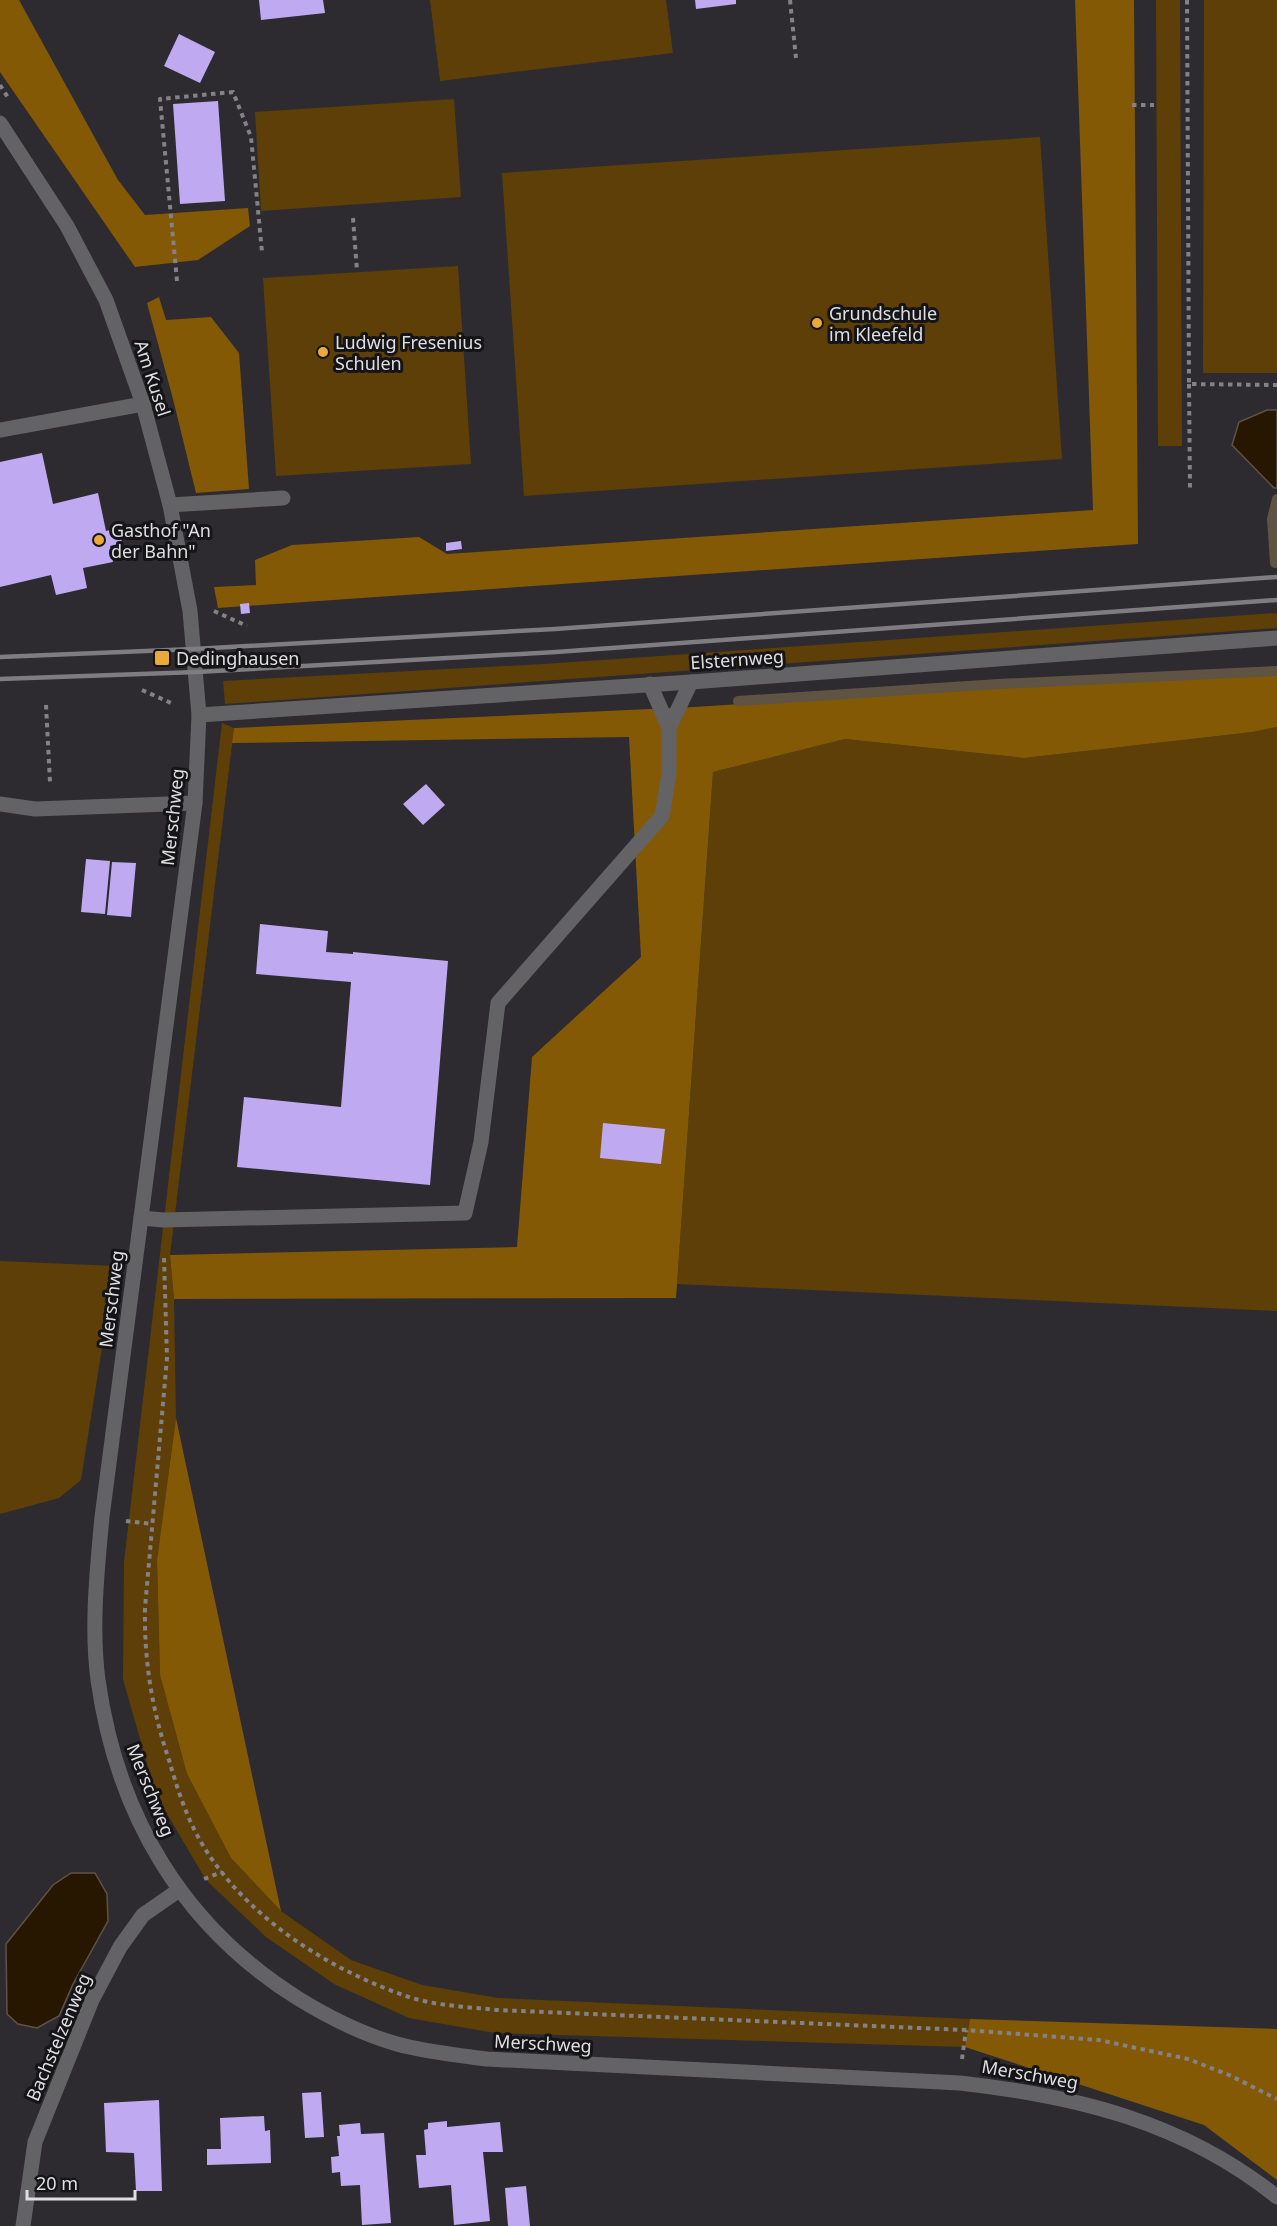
<svg xmlns="http://www.w3.org/2000/svg" width="1277" height="2226" viewBox="0 0 1277 2226" font-family="'Noto Sans',sans-serif">
<style>
.green{fill:#5e3f07}
.forest{fill:#835906}
.water{fill:#281700;stroke:#5f5344;stroke-width:1.5}
.lines{fill:none;stroke-linecap:round;stroke-linejoin:round}
.stream{stroke:#5f5344;stroke-width:10}
.building{fill:#bfaaf2}
.path{stroke:#838286;stroke-width:4;stroke-dasharray:4.5 4.5;stroke-linecap:butt}
.service{stroke:#636265;stroke-width:15}
.minor{stroke:#636265;stroke-width:15}
.tertiary{stroke:#636265;stroke-width:15}
.rail{stroke:#7e7d81;stroke-width:4.5}
.poi-dot{fill:#eba93a;stroke:#151416;stroke-width:2}
.labels{text-anchor:middle;dominant-baseline:central;stroke-width:6;stroke-linejoin:round;paint-order:stroke}
.poi-label{font-size:18px;fill:#dfdfe2;stroke:#151416;text-anchor:start}
.street-label{font-size:18px;fill:#dfdfe2;stroke:#151416}
</style>
<rect width="100%" height="100%" fill="#2d2b30"/>
<path class="green" d="M430,0H666L673,53L440,81Z
M1156,0H1180L1182,446H1158Z
M1204,0H1277V373H1203Z
M454,99L461,197L261,211L255,112Z
M1040,137L1062,459L524,496L502,173Z
M458,266L471,464L276,476L263,278Z
M1277,613V628L225,704L223,681L544,664Z
M222,723L234,728L170,1255L174,1299L176,1418L157,1560L160,1675L187,1774L231,1858L281,1911L351,1960L422,1985L498,1998L970,2019L965,2047L495,2033L409,2018L334,1984L266,1937L206,1880L156,1795L123,1679L124,1562Z
M1277,727V1311L677,1284L713,772L845,739L1024,758L1253,732Z
M0,1261L115,1266L81,1480L59,1498L0,1514Z"/>
<path class="forest" d="M0,0H19L118,180L145,215L248,208L250,226L198,260L135,267L0,72Z
M1075,0H1134L1138,544L218,608L214,587L256,585L255,560L292,545L419,537L447,554L1093,510Z
M159,297L166,320L211,317L239,353L249,489L196,493L173,399L147,303Z
M1277,670V727L1253,732L1024,758L845,739L713,772L676,1298L174,1299L170,1255L517,1247L532,1057L641,957L629,737L232,743L234,728L694,707Z
M176,1418L281,1911L231,1858L187,1774L160,1675L157,1560Z
M970,2019L1277,2029V2180L1204,2125L965,2047Z"/>
<path class="water" d="M1267,410H1277V488H1274L1232,445L1239,422Z
M71,1873H95L107,1894L108,1921L73,1984L59,2016L37,2028L18,2024L7,2014L6,1944L53,1885Z"/>
<g class="lines">
<path class="stream" d="M1275,563L1272,519L1277,499
M738,701L998,684L1277,671"/>
</g>
<path class="building" d="M259,0H323L325,13L261,20Z
M695,0H736V4L696,9Z
M179,34L215,52L200,83L164,66Z
M218,101L225,201L180,204L173,104Z
M42,453L53,504L98,493L106,531L119,528L122,543L110,546L113,562L83,568L87,588L56,595L51,575L0,587V462Z
M461,541L462,549L446,551V543Z
M249,603L250,613L241,614L240,604Z
M426,784L445,805L423,825L403,804Z
M86,859L110,861L105,914L81,912Z
M112,862L136,863L131,917L107,915Z
M260,924L328,931L326,952L353,954V952L448,961L430,1185L237,1167L244,1097L341,1107L351,982L256,974Z
M603,1123L665,1129L661,1164L600,1158Z
M321,2092L324,2137L305,2138L302,2093Z
M159,2100L162,2191H136L134,2153L106,2152L104,2103Z
M264,2116L265,2131L270,2130L271,2163L207,2165V2149H221L220,2118Z
M447,2121V2127L500,2122L503,2152H483L490,2221L454,2225L451,2185L419,2188L416,2155H426L424,2130L428,2129V2123Z
M360,2123L361,2134L384,2133L391,2223L362,2225L360,2185L341,2186L340,2172L332,2173L331,2157L339,2156L337,2136H340L339,2125Z
M526,2186L530,2226H508L505,2188Z"/>
<g class="lines">
<path class="path" d="M790,0L796,58
M1187,0L1189,384L1277,385
M0,85L9,99
M1132,105H1154
M353,218L357,271
M177,281L160,99L233,92L251,137L262,252
M1189,384L1190,488
M214,611L247,626
M142,690L171,703
M46,705L50,782
M164,1258L167,1358L145,1608C144,1661 152,1710 169,1760C176,1784 184,1810 196,1833C238,1913 327,1970 412,1998C439,2006 469,2007 497,2010L966,2030L1099,2040L1188,2059L1229,2075L1277,2099
M126,1521L152,1524
M204,1879L222,1872
M962,2059L966,2030"/>
<path class="service" d="M0,430L143,404
M170,505L283,498
M669,728L691,682
M141,1218L163,1220L465,1213L481,1142L498,1003L662,816L669,774V728L650,684"/>
<path class="minor" d="M199,715L691,682L1277,638
M0,804L35,809L195,803
M23,2226L35,2142L92,2000L120,1947L143,1915L179,1890"/>
<path class="tertiary" d="M0,123L67,226L106,300L143,404L170,505L190,611L199,715L195,803L102,1517C97,1571 91,1627 98,1680C117,1815 182,1926 299,1999C330,2018 362,2034 397,2044C426,2052 457,2055 487,2059L960,2083C1076,2096 1184,2122 1277,2197"/>
<path class="rail" d="M0,657L194,649L555,629L1277,577
M0,679L197,672L556,652L1277,600"/>
</g>
<g class="poi-dot">
<circle cx="817" cy="323" r="6"/>
<circle cx="323" cy="352" r="6"/>
<circle cx="99" cy="540" r="6"/>
<rect x="154" y="650" width="16" height="16" rx="3"/>
</g>
<g class="labels">
<g class="poi-label">
<text x="829" y="313">Grundschule<tspan x="829" dy="21">im Kleefeld</tspan></text>
<text x="335" y="342">Ludwig Fresenius<tspan x="335" dy="21">Schulen</tspan></text>
<text x="111" y="530">Gasthof "An<tspan x="111" dy="21">der Bahn"</tspan></text>
<text x="176" y="658">Dedinghausen</text>
</g>
<g class="street-label">
<text transform="translate(153 378) rotate(72)">Am Kusel</text>
<text transform="translate(737 659) rotate(-4)">Elsternweg</text>
<text transform="translate(172 817) rotate(-84)">Merschweg</text>
<text transform="translate(111 1299) rotate(-83)">Merschweg</text>
<text transform="translate(151 1790) rotate(68)">Merschweg</text>
<text transform="translate(58 2037) rotate(-67)">Bachstelzenweg</text>
<text transform="translate(543 2043) rotate(3)">Merschweg</text>
<text transform="translate(1030 2074) rotate(10)">Merschweg</text>
</g>
</g>
<path d="M27 2190v9h108v-9" fill="none" stroke="#dfdfe2" stroke-width="3"/>
<text x="36" y="2190" font-size="18" fill="#dfdfe2" stroke="#151416" stroke-width="4.5" paint-order="stroke">20 m</text>
</svg>
